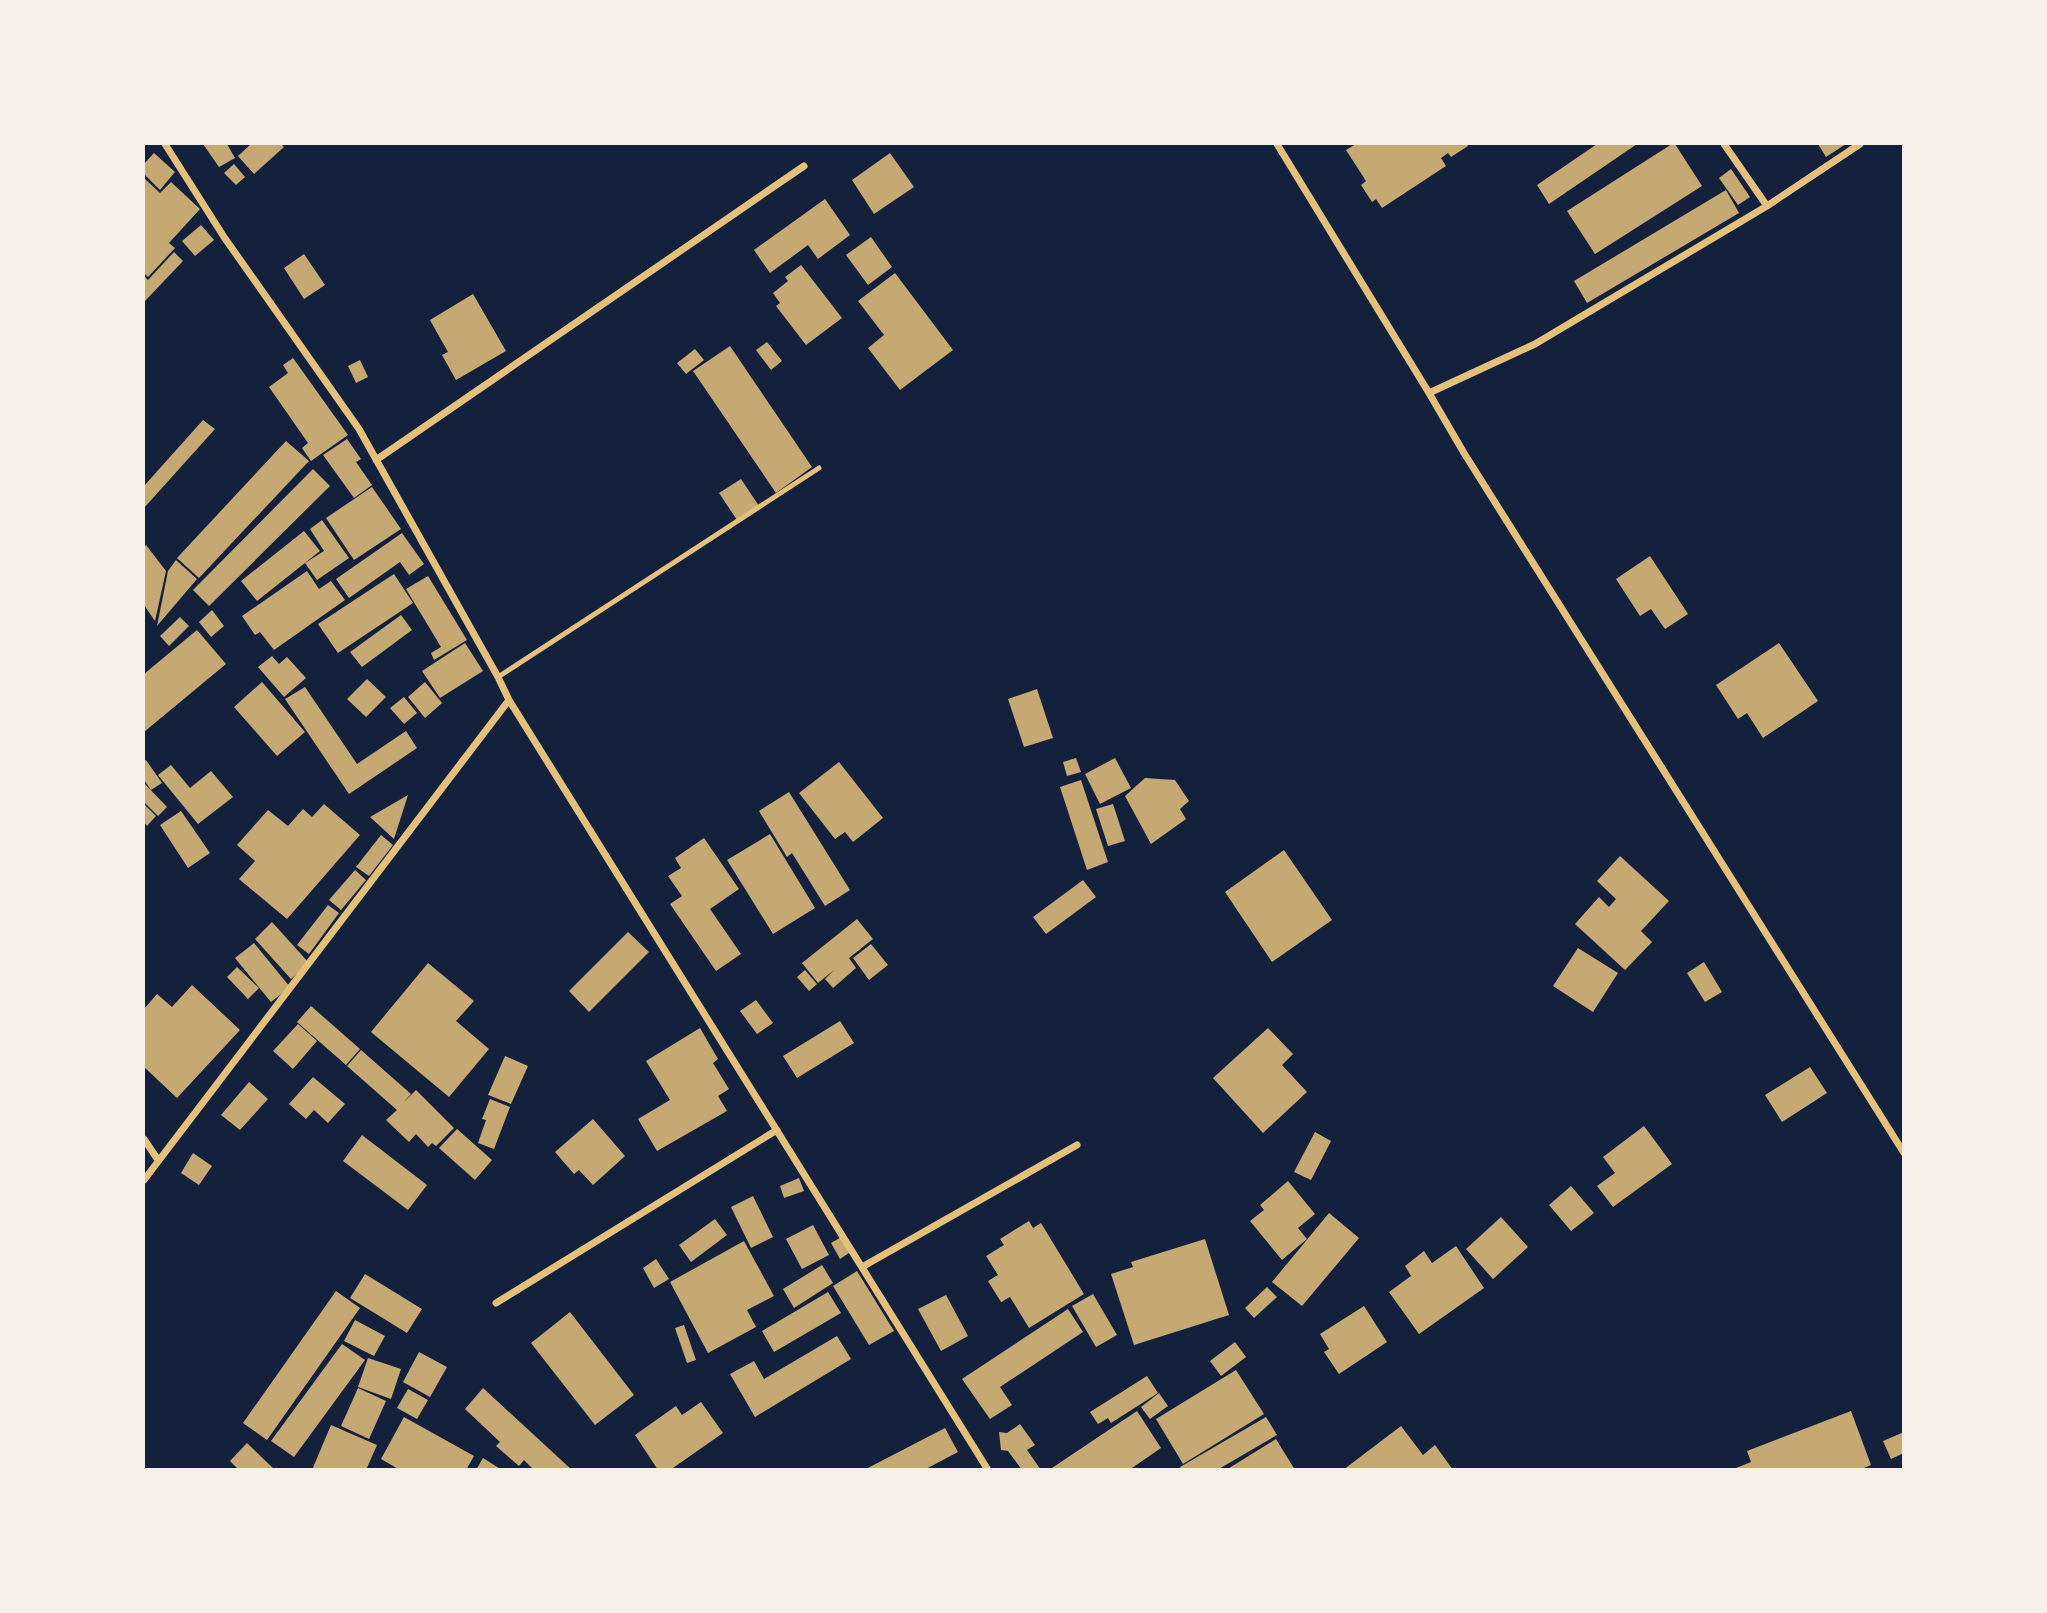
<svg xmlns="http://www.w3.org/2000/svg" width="2047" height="1613" viewBox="0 0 2047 1613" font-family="Helvetica,sans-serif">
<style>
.building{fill:#c6a872}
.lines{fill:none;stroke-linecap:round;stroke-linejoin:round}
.service{stroke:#e5c07b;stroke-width:5}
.minor{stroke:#e5c07b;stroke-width:7}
</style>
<rect width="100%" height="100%" fill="#14213d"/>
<path class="building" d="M203,144H227L235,158L219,167Z
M251,144H281L284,147L254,174L238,156Z
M1356,144H1467L1468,146L1451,157L1448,153L1441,158L1446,166L1382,208L1376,199L1372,202L1361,185L1366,181L1346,150Z
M1597,144H1637L1549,204L1537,185Z
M1672,144H1675L1702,186L1595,254L1567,211Z
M1818,144H1846L1826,157Z
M154,153L175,172L160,190L144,174V164Z
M890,153L914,187L874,214L852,180Z
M234,164L245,177L236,185L224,173Z
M1731,169L1750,197L1738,205L1719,178Z
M144,178L160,193L171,182L200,209L169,243L175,248L148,277L144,273Z
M1726,190L1739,213L1587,303L1574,281Z
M825,199L850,235L818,259L808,245L770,273L754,250Z
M201,225L214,240L195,256L182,241Z
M871,237L892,267L868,285L846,255Z
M174,252L183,261L145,301L144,299V276L148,280Z
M304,254L325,285L304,299L284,268Z
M801,265L842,318L806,345L776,306L780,303L773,293L788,281L785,277Z
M895,273L953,350L900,390L868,348L884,335L858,301Z
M473,294L506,351L456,380L442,355L448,352L430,320Z
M767,342L782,361L771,370L756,350Z
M730,346L812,467L776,493L693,371Z
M695,349L704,360L686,374L677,363Z
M293,358L348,435L311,461L302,448L308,443L269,387L288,373L283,365Z
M360,360L368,377L356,383L348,366Z
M203,420L215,429L144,508V486Z
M347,439L361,459L356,462L372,485L354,498L323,455Z
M286,441L309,461L199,578L177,558Z
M313,469L330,486L209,606L193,590Z
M741,479L759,506L737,520L719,493Z
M372,487L401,529L354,560L326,518Z
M322,520L349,558L317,580L305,563L324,551L310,529Z
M304,531L320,551L257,601L241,581Z
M402,533L424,564L409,575L400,562L349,598L336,579Z
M146,545L166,571L155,621L144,605V547Z
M1650,556L1688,614L1665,629L1651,609L1640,616L1616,579Z
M176,560L197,579L157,626L168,571Z
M307,571L319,589L331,581L345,600L274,650L260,632L255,635L242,616Z
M394,574L413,603L338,653L318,624Z
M428,576L467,640L434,660L431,653L441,647L406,589Z
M212,610L224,626L211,637L199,622Z
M401,615L412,630L362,667L350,652Z
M180,617L189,626L169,646L160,636Z
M197,630L226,664L144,732V674Z
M465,643L483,671L440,698L422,671Z
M1779,643L1818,701L1763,738L1747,713L1738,719L1716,685Z
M272,656L279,664L287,657L306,678L284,697L258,667Z
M367,679L386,697L366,717L347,699Z
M262,682L305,732L277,756L234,707Z
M425,682L442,703L425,718L408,697Z
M305,687L357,764L406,731L417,748L349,794L285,699Z
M1037,689L1053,738L1024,747L1008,699Z
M404,697L417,713L404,724L390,708Z
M1076,758L1081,772L1067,776L1063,762Z
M1115,758L1131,788L1100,804L1085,774Z
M146,760L162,783L151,790L144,780V761Z
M839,762L883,818L853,842L845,832L835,839L799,793Z
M171,765L190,788L211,771L233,797L198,824L158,775Z
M1145,778L1175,780L1189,801L1180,809L1186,819L1151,844L1125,796Z
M1081,780L1108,862L1087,870L1060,787Z
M144,783L167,807L158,816L144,802Z
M789,792L850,890L825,906L792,853L787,857L759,811Z
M408,795L394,839L370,817Z
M144,804L156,816L147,826L144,822Z
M324,804L360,835L287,919L239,879L255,861L237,845L268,810L288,826L303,809L312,817Z
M1113,804L1125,841L1108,846L1096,809Z
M181,811L210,853L188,868L160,825Z
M770,834L815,908L773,934L727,860Z
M381,835L393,845L369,876L356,867Z
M704,838L739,889L710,909L741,954L716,971L670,904L682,896L668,876L681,868L675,858Z
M1284,850L1332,920L1272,962L1225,892Z
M1620,856L1669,901L1641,931L1652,942L1625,970L1575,924L1599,897L1609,907L1616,899L1597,881Z
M355,870L366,880L341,910L329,900Z
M1083,880L1096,897L1046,934L1033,917Z
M328,905L339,913L309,954L297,945Z
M857,919L873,939L849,958L856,968L833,988L825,979L834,970L818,983L802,963Z
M272,922L309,963L291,979L255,939Z
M628,932L649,952L589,1012L569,991Z
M254,943L290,987L271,1002L235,958Z
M871,944L888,965L869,980L853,958Z
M1578,948L1618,973L1593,1012L1553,986Z
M1704,962L1722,992L1705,1002L1687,973Z
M428,963L474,1001L456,1021L489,1049L449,1097L371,1032Z
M237,967L259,988L248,999L227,977Z
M805,970L817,984L809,991L797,977Z
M192,985L240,1030L177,1098L144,1067V1009L157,994L172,1007Z
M756,1000L773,1023L757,1034L740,1011Z
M311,1006L360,1049L346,1065L297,1022Z
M840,1021L854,1043L797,1078L783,1056Z
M298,1024L317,1041L293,1069L273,1051Z
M700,1028L718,1059L713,1063L729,1089L718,1096L727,1111L657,1151L638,1119L670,1100L646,1061Z
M1268,1028L1293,1054L1282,1065L1307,1092L1263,1133L1213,1078Z
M361,1050L411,1094L404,1102L416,1090L454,1128L436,1146L432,1143L428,1147L416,1134L409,1142L386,1120L397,1110L347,1066Z
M505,1056L528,1066L511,1104L488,1095Z
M1810,1067L1827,1093L1782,1122L1765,1095Z
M313,1077L345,1104L328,1123L314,1110L306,1119L289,1104Z
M249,1082L268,1099L240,1130L221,1115Z
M490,1099L510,1107L494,1149L478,1143L486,1120L482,1119Z
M593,1119L625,1156L593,1185L579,1170L574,1174L555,1152Z
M1644,1126L1672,1164L1613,1207L1597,1186L1615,1173L1603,1157Z
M457,1129L492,1160L475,1180L439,1148Z
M1315,1132L1331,1141L1311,1180L1294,1172Z
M362,1135L427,1185L408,1210L343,1161Z
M193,1153L212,1166L199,1185L181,1173Z
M799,1178L804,1191L784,1198L780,1186Z
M1288,1181L1315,1214L1298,1228L1307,1239L1282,1260L1250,1221L1264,1210L1260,1205Z
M1571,1186L1594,1213L1571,1231L1549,1205Z
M753,1196L773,1237L751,1248L731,1207Z
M1329,1213L1359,1238L1302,1306L1272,1282Z
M1501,1217L1528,1247L1493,1279L1466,1249Z
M715,1219L727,1235L691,1262L679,1245Z
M1029,1221L1033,1228L1041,1223L1084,1294L1029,1328L1010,1297L1001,1302L988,1281L998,1275L986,1256L1004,1245L1000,1239Z
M813,1225L829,1255L802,1269L786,1239Z
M843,1236L852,1251L840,1259L831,1243Z
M1205,1239L1229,1315L1134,1345L1111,1274L1133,1267L1131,1262Z
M744,1241L774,1296L747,1310L756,1327L708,1353L670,1282Z
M1456,1246L1484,1288L1419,1334L1389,1292L1411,1276L1405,1266L1424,1251L1432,1263Z
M656,1259L669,1279L654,1288L643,1268Z
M822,1265L833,1283L794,1308L783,1289Z
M857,1271L894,1331L869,1345L833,1286Z
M365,1274L422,1309L407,1333L350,1298Z
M1267,1287L1277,1297L1254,1318L1245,1308Z
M336,1291L360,1308L267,1440L243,1423Z
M828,1292L841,1313L774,1352L762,1331Z
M1093,1294L1117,1335L1096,1347L1072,1306Z
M946,1295L968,1336L941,1351L918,1309Z
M1364,1306L1387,1342L1339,1374L1324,1352L1329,1349L1320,1334Z
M1068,1309L1083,1332L1000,1387L1012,1405L990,1419L962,1379Z
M570,1312L634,1395L595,1425L531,1343Z
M355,1320L385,1336L374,1356L344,1341Z
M684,1325L696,1360L687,1363L675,1328Z
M837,1336L851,1359L755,1417L730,1374L754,1361L764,1379Z
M1235,1342L1246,1357L1221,1376L1210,1361Z
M342,1344L365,1360L294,1457L271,1441Z
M419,1352L447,1367L430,1397L403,1382Z
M368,1358L401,1369L391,1399L358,1387Z
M1236,1370L1264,1414L1183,1464L1156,1419Z
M1147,1376L1158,1393L1111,1423L1108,1418L1098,1424L1090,1412Z
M358,1388L386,1401L369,1439L341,1426Z
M483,1388L572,1470H534L524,1460L519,1466L496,1446L500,1442L465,1409Z
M408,1389L428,1400L417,1419L397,1408Z
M1159,1393L1168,1406L1150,1419L1141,1407Z
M701,1402L723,1433L670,1470H658L635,1435L676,1406L682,1415Z
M1137,1411L1161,1448L1129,1470H1049Z
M1851,1411L1871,1465L1859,1470H1731L1751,1462L1747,1451Z
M404,1417L474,1456L466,1470H400L381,1459Z
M1266,1417L1277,1435L1217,1470H1181L1180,1467Z
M1020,1424L1035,1445L1027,1450L1041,1470H1022L1008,1451L1001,1450L999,1432L1007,1433Z
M331,1425L377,1445L366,1470H312Z
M1401,1426L1423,1455L1435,1445L1453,1470H1343Z
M945,1428L958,1452L924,1470H864Z
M1904,1432V1453L1891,1459L1883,1441Z
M1276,1439L1295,1470H1226Z
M247,1443L275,1470H239L230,1461Z
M483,1458L502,1470H476Z"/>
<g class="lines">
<path class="service" d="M498,677L819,468"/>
<path class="minor" d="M165,144L224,237L359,429L498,677L509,700L988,1470
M1277,144L1429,393
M1724,144L1767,206
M1860,144L1767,206L1535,344L1429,393L1464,453L1904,1153
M376,460L804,166
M144,1139L158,1160
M144,1180L509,700
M862,1267L1077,1145
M496,1303L777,1130"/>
</g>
<rect width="2047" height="1613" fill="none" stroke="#f6f1e7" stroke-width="290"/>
</svg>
